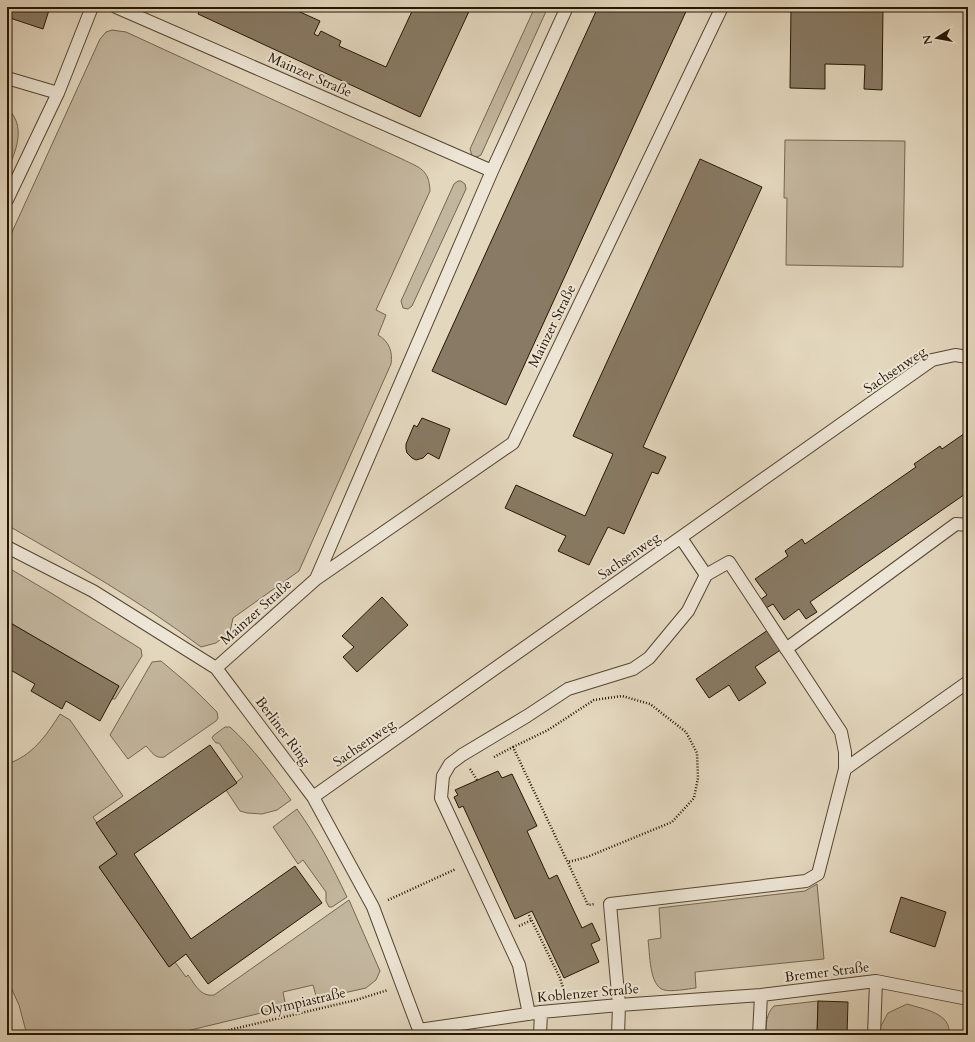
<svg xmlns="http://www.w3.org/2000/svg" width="975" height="1042" viewBox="0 0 975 1042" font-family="Cardo,serif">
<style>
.green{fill:#c3b69e;stroke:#746650}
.building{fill:#887a64;stroke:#261603}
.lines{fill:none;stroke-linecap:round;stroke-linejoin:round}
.lane-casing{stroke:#554632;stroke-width:14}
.path{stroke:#261603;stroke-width:2.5;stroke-dasharray:1 2;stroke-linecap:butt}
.lane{stroke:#ede5d5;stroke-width:12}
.labels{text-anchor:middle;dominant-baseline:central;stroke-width:4;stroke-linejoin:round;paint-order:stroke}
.street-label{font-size:14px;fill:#261603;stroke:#ede5d5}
</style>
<rect width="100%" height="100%" fill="#e3d7be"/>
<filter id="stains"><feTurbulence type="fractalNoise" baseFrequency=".005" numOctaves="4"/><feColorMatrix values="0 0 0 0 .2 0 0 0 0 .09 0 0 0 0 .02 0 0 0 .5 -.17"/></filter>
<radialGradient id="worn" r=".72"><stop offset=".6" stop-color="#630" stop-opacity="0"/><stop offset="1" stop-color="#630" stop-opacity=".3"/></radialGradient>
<path class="green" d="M535,7H548L481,155L477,157L472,156L470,149Z
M112,30L126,32L402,159C420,168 429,169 430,191L376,310L386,315L378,335C389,341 393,352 391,364L299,571L233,618L230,632L216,643L201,647C140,601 73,563 7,525V243L100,39L106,32Z
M7,108C27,126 16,151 7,171Z
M785,140L905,141L903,267L786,265L787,198H784Z
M458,181H461L465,184L466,189L412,306L408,309L403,308L401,301L454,184Z
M7,567L51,593L141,649L142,656L115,699H112L119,686L7,621Z
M161,661L186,682L200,695L217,712L218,718L216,721L164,757C155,759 152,752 146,746L128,759L110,735L152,662Z
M60,714L70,720L123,796L93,817L117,854L99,867L169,967L175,962L186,977L188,975C195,984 200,997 214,995L349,900L380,971L376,980L366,988L317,999L313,985L283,992L286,1007L170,1035H27L19,1005L7,979V764C32,756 46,736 60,714Z
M225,727H230C253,748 272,774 291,800L277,810L262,814L247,813L240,811L226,790L243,777L219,743H216L212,738L214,735Z
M297,809C317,837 332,866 347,897L332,907H329L326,901V892L303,860L298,864L273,827Z
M817,884L824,959L695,972L696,988C687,989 672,992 664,990C649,986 650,953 648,940L661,938L659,908L805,891Z
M818,1001L817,1035H766C766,1024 766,1014 774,1006Z
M907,1004C923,1009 952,1013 949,1035H876L888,1013Z"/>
<path class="building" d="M7,7H50L43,29L7,17Z
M201,7H289L320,21L314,34L318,36L321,31L341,41L339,46L386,67L414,7H471L420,117L198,14Z
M598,7H688L506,405L432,371Z
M791,7H883L882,90L864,89L865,65L825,64V89L790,88Z
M700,159L762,187L643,447L666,457L658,474L652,472L624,534L608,527L589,565L558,551L566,536L505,508L516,485L585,516L613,454L573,436Z
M422,418L450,429L439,459L428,453L423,458L416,460L412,458L407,453L406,449V444L414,425L417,427Z
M968,431V492L810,602L817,612L806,619L799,609L784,620L773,604L766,608L760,600L767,595L755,579L788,556L785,551L802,539L805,544L916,467L914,464L940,446L942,449Z
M382,597L408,625L357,672L343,657L354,647L342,636Z
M7,621L119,686L100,721L66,701L62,709L31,691L35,684L7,668Z
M768,630L782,649L755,667L766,683L739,701L729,685L709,698L696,679Z
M210,745L237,783L134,854L191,939L295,866L322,903L208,984L186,954L169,967L99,867L117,854L96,823Z
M498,771L502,778L512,774L537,826L527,831L549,879L557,875L582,928L592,923L600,940L591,944L599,962L564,978L532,911L515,919L463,806L459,808L454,797L458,795L455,790Z
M901,897L946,912L935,947L890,932Z
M818,1001L848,1002L847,1035H817Z
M713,1033L744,1034V1035H713Z"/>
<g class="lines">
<defs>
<path id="lane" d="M116,7L492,171
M7,78L58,93
M7,200L58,93L92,7
M7,547L93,591L216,668L313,797L373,907L419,1030L418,1035
M316,579L513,443L722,7
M786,649L956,524L968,525
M216,668L316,579L492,171L567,7
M845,769L968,682
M313,797L932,360L955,355L968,357
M529,1014L519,965L441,798L443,776L450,764L462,755L527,716L568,689L633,669L649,658L688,611L706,575
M419,1030L541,1012L619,1005L761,995L876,981L968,999
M540,1035L541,1012
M618,1035L619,1005L610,904L806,881L818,874L845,769V752L841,732L729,562L706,575L681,538
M759,1035L761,995
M874,1035L876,981"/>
</defs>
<use href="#lane" class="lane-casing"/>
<path class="path" d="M513,747L548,730L594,700L622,696L650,704L686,732L697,753L698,778L694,798L672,822L587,857L568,862
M494,757L513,747L588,905L595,904
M470,769L477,780
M388,900L456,869
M529,915L560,978L565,994
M519,926L532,920
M208,1035L356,1000L388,990"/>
<use href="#lane" class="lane"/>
</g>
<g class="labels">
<g class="street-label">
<text transform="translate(310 75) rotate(24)">Mainzer Straße</text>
<text transform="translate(552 326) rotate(-64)">Mainzer Straße</text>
<text transform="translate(895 370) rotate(-34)">Sachsenweg</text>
<text transform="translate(629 556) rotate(-35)">Sachsenweg</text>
<text transform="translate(256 612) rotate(-42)">Mainzer Straße</text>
<text transform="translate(283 731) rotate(53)">Berliner Ring</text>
<text transform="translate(364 743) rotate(-35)">Sachsenweg</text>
<text transform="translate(827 972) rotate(-7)">Bremer Straße</text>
<text transform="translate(588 993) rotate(-5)">Koblenzer Straße</text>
<text transform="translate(303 1002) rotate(-13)">Olympiastraße</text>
</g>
</g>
<rect width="975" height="1042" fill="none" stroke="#e3d7be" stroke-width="24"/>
<rect x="8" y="8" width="959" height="1026" fill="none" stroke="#261603" stroke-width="2"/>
<rect x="12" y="12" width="951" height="1018" fill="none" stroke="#261603"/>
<g transform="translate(937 38) rotate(259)" stroke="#ede5d5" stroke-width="3" paint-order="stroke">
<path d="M0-3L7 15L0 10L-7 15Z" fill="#261603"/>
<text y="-6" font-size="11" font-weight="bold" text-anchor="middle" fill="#261603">N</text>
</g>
<rect width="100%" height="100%" filter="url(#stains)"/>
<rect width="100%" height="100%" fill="url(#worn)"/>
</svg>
